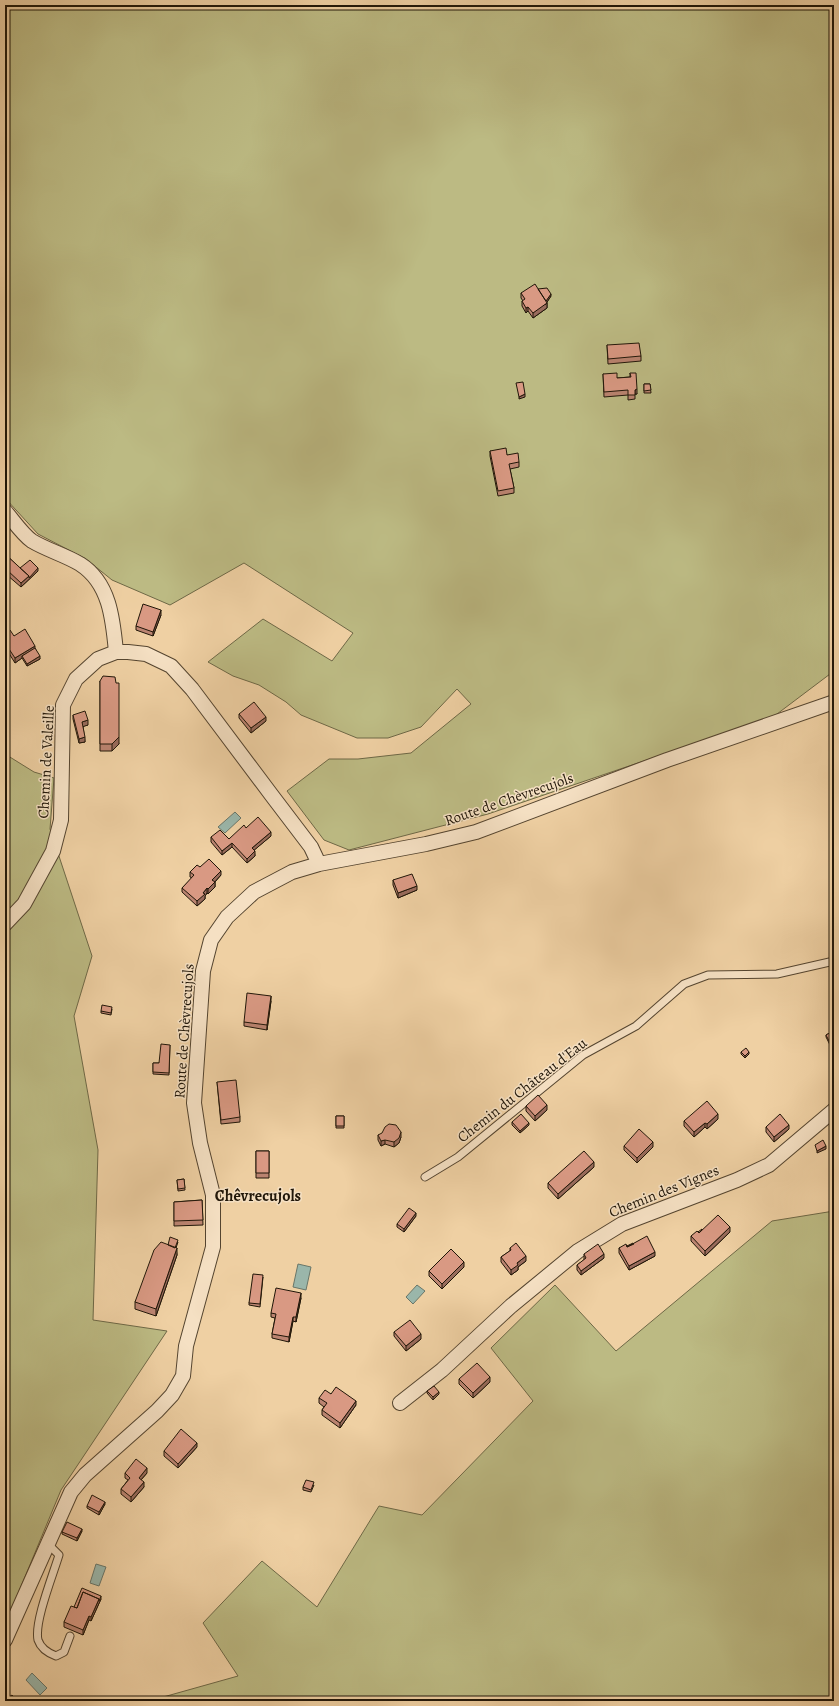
<svg xmlns="http://www.w3.org/2000/svg" width="839" height="1706" viewBox="0 0 839 1706" font-family="Alegreya,serif">
<style>
.green{fill:#bcba83;stroke:#6e6846}
.water{fill:#9ab6aa;stroke:#697669}
.lines{fill:none;stroke-linecap:round;stroke-linejoin:round}
.lane-casing{stroke:#54442f;stroke-width:9}
.street-casing{stroke:#54442f;stroke-width:16}
.lane{stroke:#f5e0c3;stroke-width:7}
.street{stroke:#f5e0c3;stroke-width:14}
.wall{fill:#bb8471;stroke:#201608}
.shaded-wall{fill:#986b5c;stroke:#201608}
.building{fill:#d99983;stroke:#201608}
.labels{text-anchor:middle;dominant-baseline:central;stroke-width:3;stroke-linejoin:round;paint-order:stroke}
.street-label{font-size:15px;fill:#201608;stroke:#f5e0c3}
.neighbourhood-label{font-size:16px;font-weight:bold;fill:#201608;stroke:#f5e0c3}
</style>
<rect width="100%" height="100%" fill="#efd0a3"/>
<filter id="stains"><feTurbulence type="fractalNoise" baseFrequency=".005" numOctaves="4"/><feColorMatrix values="0 0 0 0 .2 0 0 0 0 .09 0 0 0 0 .02 0 0 0 .5 -.17"/></filter>
<radialGradient id="worn" r=".72"><stop offset=".6" stop-color="#630" stop-opacity="0"/><stop offset="1" stop-color="#630" stop-opacity=".3"/></radialGradient>
<path class="green" d="M5,5H834V671L773,717L488,814L349,850L324,840L287,791L329,759H358L411,753L471,704L457,689L421,727L388,738H357L301,715L286,702L259,685L233,676L208,662L263,619L332,661L353,633L244,563L170,605L112,580L86,559L38,534L5,498Z
M5,754L34,772L54,778L50,829L92,956L74,1016L98,1150L93,1320L167,1331L61,1490L5,1625Z
M834,1211V1701H149L238,1676L203,1623L262,1561L317,1607L379,1506L422,1515L533,1401L491,1348L555,1285L616,1351L772,1221Z"/>
<path class="water" d="M235,812L241,818L225,833L218,827Z
M298,1264L311,1267L306,1290L293,1287Z
M417,1285L425,1291L413,1304L406,1297Z
M96,1564L106,1567L99,1586L90,1583Z
M32,1673L47,1688L40,1695L26,1680Z"/>
<g class="lines">
<defs>
<path id="lane" d="M425,1177L458,1157L583,1055L636,1026L684,984L708,975L777,974L834,961
M48,1544L59,1555C53,1575 34,1622 38,1640C41,1649 48,1653 56,1656L64,1652L70,1636"/>
<path id="street" d="M5,511C13,520 22,534 32,541C47,550 65,555 80,564C110,583 113,620 116,652
M5,924L24,904L53,851L61,820L63,705L76,679L98,659L116,652H128L146,654L171,666L192,689L273,797L311,847L319,864
M400,1403L442,1370L511,1306L578,1251L622,1224L737,1180L769,1165L834,1110
M5,1640L71,1492L85,1475L157,1411L172,1395L183,1376L186,1346L213,1247V1195L200,1143L194,1103L203,971L211,940L227,917L254,892L292,872L319,864L426,844L476,832L667,760L834,702"/>
</defs>
<use href="#lane" class="lane-casing"/>
<use href="#street" class="street-casing"/>
<use href="#lane" class="lane"/>
<use href="#street" class="street"/>
</g>
<path class="wall" d="M521,293L551,296L547,302V308L533,318L528,311L526,313L522,306V301H523L521,298Z
M607,345L641,356V361L608,364Z
M630,373L637,394H635V399L628,400V395L604,397L603,374L617,378L630,377Z
M644,384H650L651,393H644Z
M490,451L507,455L519,462V467L510,469L514,488V493L498,496L490,456Z
M5,545L7,552L5,554L20,568L38,571L21,587L7,575L5,577Z
M161,615L153,636L136,630V626Z
M5,633L14,636L35,648L40,659L27,666L22,658L15,663L5,647Z
M100,681L119,744L112,751H100Z
M239,714L266,721L251,733L239,718Z
M73,715L88,725L83,726L85,742L79,743L73,719Z
M246,828L271,836L254,850L255,856L247,863L232,847L222,855L211,842V837L229,839Z
M200,867L221,875L215,882V887L208,894L207,893L205,896V899L197,906L182,892V888L192,878L190,877V872Z
M393,880L417,890L398,898L393,885Z
M271,1001L267,1030L244,1026V1022Z
M112,1009L111,1015L101,1013V1011Z
M833,1029H834V1053L826,1037V1035L833,1031Z
M170,1045L169,1075L153,1074V1063H159Z
M741,1052L749,1054L745,1058L741,1054Z
M217,1082L240,1117V1122L221,1124Z
M526,1106L547,1110L535,1121L526,1111Z
M336,1116H344V1128H336Z
M718,1119L707,1129L705,1127L694,1137L684,1126V1121Z
M512,1122L529,1125L520,1133L512,1125Z
M766,1127L789,1129L774,1142L766,1132Z
M378,1135L401,1137L399,1143L394,1147L385,1144L381,1146L378,1140Z
M624,1146L653,1147L637,1163L624,1150Z
M256,1151H269V1178H256Z
M594,1167L558,1199L548,1188V1183Z
M184,1179L185,1190L178,1191L177,1180Z
M202,1200L203,1225L174,1226V1202Z
M416,1216L404,1232L397,1227V1224Z
M702,1230L730,1232L705,1256L691,1241V1236Z
M178,1242L176,1248L177,1255L156,1316L135,1309V1302L168,1245Z
M634,1244L655,1256L629,1270L619,1253V1248Z
M510,1248L526,1261L518,1267V1270L511,1275L501,1262V1257L510,1251Z
M584,1254L604,1258L581,1275L577,1270V1265L584,1260Z
M464,1267L442,1289L429,1276V1271Z
M263,1277L260,1307L249,1305V1303Z
M301,1298L296,1322L293,1321L289,1342L272,1338V1334L275,1318L271,1317V1313Z
M394,1332L421,1339L406,1351L394,1336Z
M459,1379L490,1382L473,1398L459,1384Z
M427,1391L439,1394L433,1400L427,1393Z
M331,1394L356,1405L340,1428L322,1415V1410L324,1407L319,1403V1398Z
M197,1447L178,1468L164,1456V1451Z
M125,1473H147L141,1480L144,1487L131,1502L121,1494V1489L128,1480L125,1478Z
M314,1485L311,1492L303,1490V1487Z
M105,1504L99,1515L87,1508V1506Z
M82,1531L77,1541L62,1534V1532Z
M101,1599L91,1621L89,1620L83,1635L64,1627V1622L74,1607Z"/>
<path class="shaded-wall" d="M551,294V296L545,305L547,303V308L533,318V313L545,302Z
M528,307V311L526,313V308Z
M637,389V394H635V390Z
M525,394V397L519,399V397Z
M8,526V528L5,532V529Z
M7,547V552L5,555V550Z
M38,568V571L21,587V583Z
M7,570V575L5,577V573Z
M161,610V615L153,636V632Z
M35,646V650L22,656V658L15,663V658Z
M40,656V659L27,666V664Z
M266,717V721L251,733V728Z
M88,720V725L82,727V722Z
M85,737V742L79,743V739Z
M119,737V744L112,751V744Z
M271,832V836L252,852V848Z
M232,843V847L222,855V851Z
M255,851V856L247,863V859Z
M221,871V875L212,885V880Z
M215,882V887L208,894V889Z
M417,886V890L398,898V893Z
M207,888V893L205,896V899L197,906V901Z
M271,996V1001L267,1030V1025Z
M749,1052V1054L745,1058V1056Z
M547,1105V1110L535,1121V1116Z
M718,1114V1119L707,1129V1124Z
M529,1123V1125L520,1133V1131Z
M705,1123V1127L694,1137V1132Z
M789,1125V1129L774,1142V1137Z
M401,1132V1137L399,1143L394,1147V1142Z
M385,1140V1144L381,1146V1141Z
M653,1142V1147L637,1163V1158Z
M826,1146V1149L817,1153V1151Z
M594,1162V1167L558,1199V1194Z
M416,1213V1216L404,1232V1229Z
M730,1227V1232L705,1256V1251Z
M177,1248V1255L156,1316V1309Z
M655,1252V1256L629,1270V1266Z
M604,1254V1258L581,1275V1271Z
M526,1256V1261L518,1267V1270L511,1275V1270L517,1263Z
M464,1262V1267L442,1289V1284Z
M301,1293V1298L296,1322V1317Z
M293,1317V1321L289,1342V1337Z
M421,1334V1339L406,1351V1346Z
M490,1377V1382L473,1398V1393Z
M439,1392V1394L433,1400V1397Z
M356,1401V1405L340,1428V1423Z
M197,1443V1447L178,1468V1464Z
M147,1468V1473L139,1482V1478Z
M144,1482V1487L131,1502V1497Z
M105,1502V1504L99,1515V1512Z
M82,1529V1531L77,1541V1538Z
M101,1596V1599L91,1621V1617L99,1599Z
M89,1616V1620L83,1635V1630Z"/>
<path class="building" d="M535,284L547,303L533,313L528,307L526,308L522,301L525,299L521,293Z
M547,288L551,294L546,301L538,289Z
M639,343L641,356L608,359L607,345Z
M617,373V378L631,377L630,373H636L637,389L635,390V395H628V390L604,392L603,374Z
M523,382L525,394L519,397L516,383Z
M644,384H650L651,390L644,391Z
M506,448L507,455L518,453L519,462L509,464L514,488L498,491L490,451Z
M5,522L8,526L5,529Z
M5,545L7,547L5,550Z
M5,554L29,576L21,583L7,570L5,573Z
M30,560L38,568L29,578V576L20,568Z
M143,604L161,610L153,632L136,626Z
M25,629L35,646L15,658L5,643V633L10,630L14,636Z
M35,648L40,656L27,664L22,656Z
M103,676L115,677L116,683H119V737L112,744H100V681Z
M254,702L266,717L251,728L239,714Z
M85,711L88,720L82,722L85,737L79,739L73,715Z
M258,817L271,832L252,848L255,851L247,859L232,843L222,851L211,837L220,830L229,839L244,825L246,828Z
M209,859L221,871L212,880L215,882L208,889L207,888L203,893L205,894L197,901L182,888L194,875L190,872L197,865L200,867Z
M412,874L417,886L398,893L393,880Z
M247,993L271,996L267,1025L244,1022Z
M102,1005L112,1007L111,1013L101,1011Z
M833,1031L834,1033V1051L826,1035Z
M161,1044L170,1045L169,1073L153,1072V1063H159Z
M746,1048L749,1052L745,1056L741,1052Z
M236,1080L240,1117L221,1120L217,1082Z
M538,1095L547,1105L535,1116L526,1106Z
M707,1101L718,1114L707,1124L705,1123L694,1132L684,1121Z
M521,1114L529,1123L520,1131L512,1122Z
M780,1114L789,1125L774,1137L766,1127Z
M336,1116H344V1126H336Z
M389,1124L396,1125L401,1132L399,1138L394,1142L385,1140L381,1141L378,1135L382,1133L385,1127Z
M639,1129L653,1142L637,1158L624,1146Z
M823,1140L826,1146L817,1151L815,1145Z
M256,1151H269V1173H256Z
M584,1151L594,1162L558,1194L548,1183Z
M184,1179L185,1188L178,1189L177,1180Z
M202,1200L203,1220L174,1221V1202Z
M409,1208L416,1213L404,1229L397,1224Z
M718,1215L730,1227L705,1251L691,1236L697,1231L699,1233Z
M702,1229V1230L699,1233L698,1232Z
M647,1236L655,1252L629,1266L619,1248L626,1244L627,1247Z
M170,1237L178,1240L175,1248L168,1245Z
M161,1242L177,1248L156,1309L135,1302L154,1250Z
M516,1243L526,1256L517,1263L518,1265L511,1270L501,1257L511,1250L510,1248Z
M633,1243L634,1244L627,1247V1246Z
M598,1244L604,1254L581,1271L577,1265L586,1258L584,1254Z
M451,1249L464,1262L442,1284L429,1271Z
M253,1274L263,1275L260,1304L249,1303Z
M276,1288L301,1293L296,1317H293L289,1337L272,1334L276,1314L271,1313Z
M410,1320L421,1334L406,1346L394,1332Z
M477,1363L490,1377L473,1393L459,1379Z
M434,1386L439,1392L433,1397L427,1391Z
M336,1387L356,1401L340,1423L322,1410L327,1403L319,1398L325,1390L331,1394Z
M181,1429L197,1443L178,1464L164,1451Z
M136,1459L147,1468L139,1478L144,1482L131,1497L121,1489L130,1478L125,1473Z
M306,1480L314,1482L311,1490L303,1487Z
M92,1495L105,1502L99,1512L87,1506Z
M67,1522L82,1529L77,1538L62,1532Z
M82,1588L101,1596L99,1601V1599L83,1592L77,1608L74,1607Z
M83,1592L99,1599L91,1617L89,1616L83,1630L64,1622L71,1606L77,1608Z
M12,1695L17,1701H5V1700Z"/>
<g class="labels">
<g class="street-label">
<text transform="translate(46 762) rotate(-87)">Chemin de Valeille</text>
<text transform="translate(509 799) rotate(-19)">Route de Chèvrecujols</text>
<text transform="translate(184 1031) rotate(-86)">Route de Chèvrecujols</text>
<text transform="translate(522 1090) rotate(-38)">Chemin du Château d'Eau</text>
<text transform="translate(664 1191) rotate(-22)">Chemin des Vignes</text>
</g>
<g class="neighbourhood-label">
<text x="258" y="1196">Chêvrecujols</text>
</g>
</g>
<rect width="839" height="1706" fill="none" stroke="#efd0a3" stroke-width="20"/>
<rect x="6" y="6" width="827" height="1694" fill="none" stroke="#201608" stroke-width="2"/>
<rect x="10" y="10" width="819" height="1686" fill="none" stroke="#201608"/>
<rect width="100%" height="100%" filter="url(#stains)"/>
<rect width="100%" height="100%" fill="url(#worn)"/>
</svg>
